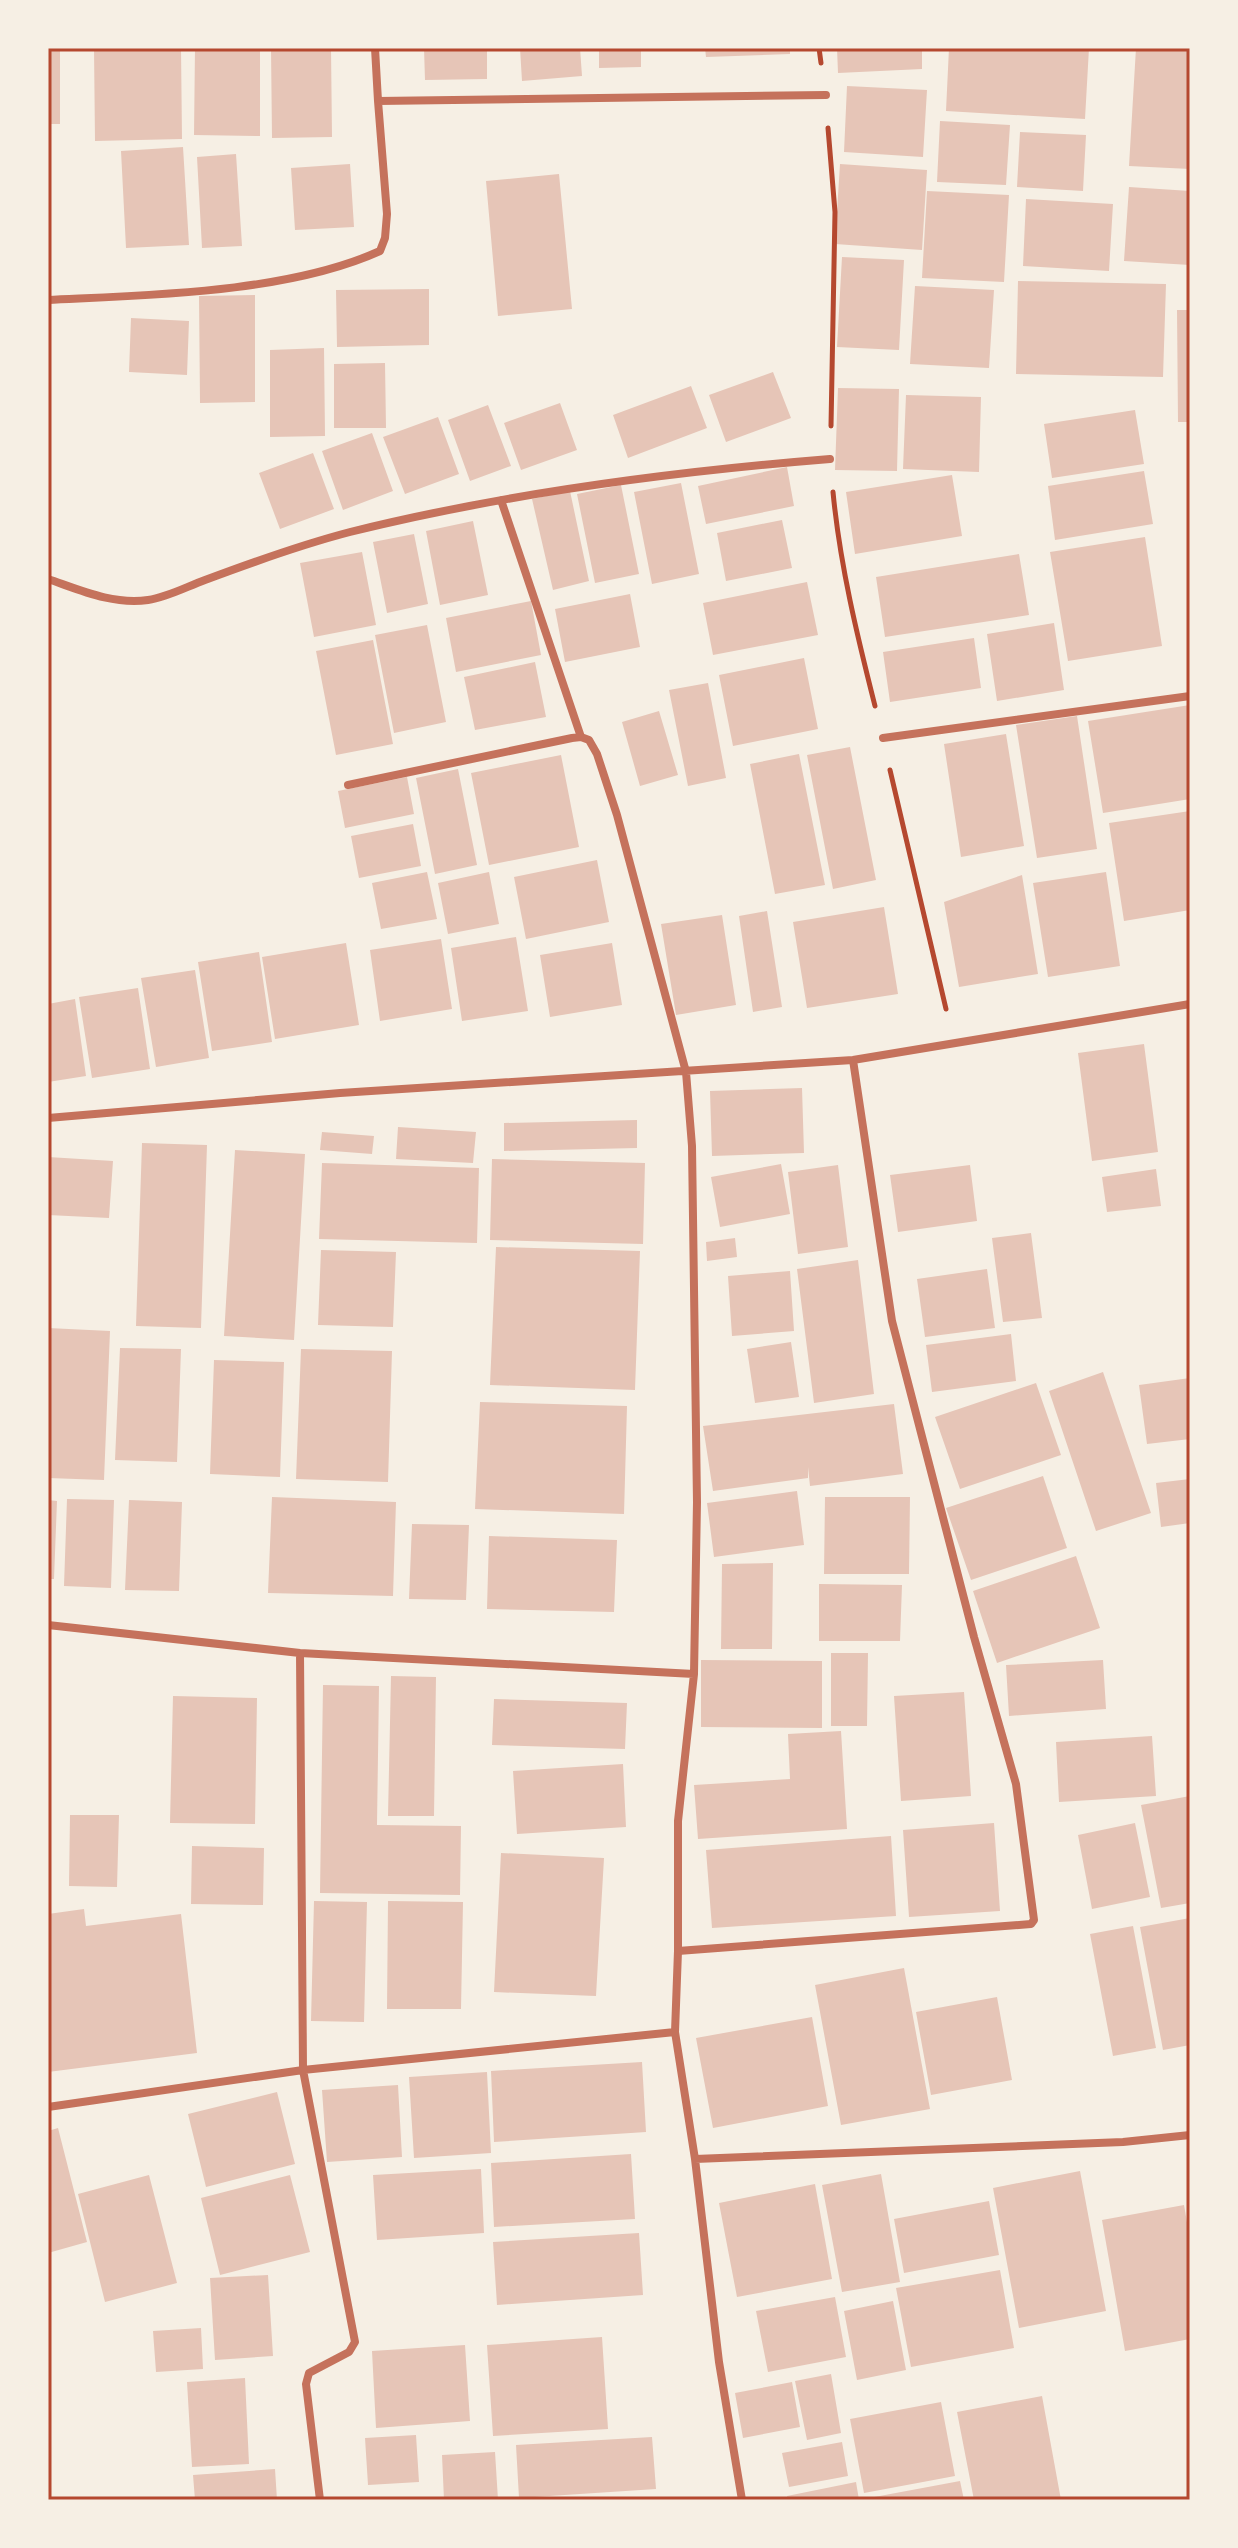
<svg xmlns="http://www.w3.org/2000/svg" width="1238" height="2548" viewBox="0 0 1238 2548" font-family="Roboto,sans-serif">
<style>
.building{fill:#e6c5b7}
.lines{fill:none;stroke-linecap:round;stroke-linejoin:round}
.path{stroke:#b5482f;stroke-width:5}
.minor{stroke:#c5725c;stroke-width:8}
.neatline{fill:none;stroke:#b5482f;stroke-width:3}
</style>
<rect width="100%" height="100%" fill="#f6efe4"/>
<path class="building" d="M48,48H60V124H48Z
M94,48H181L182,139L95,141Z
M195,48H260V136L194,135Z
M271,48H331L332,137L272,138Z
M424,48H487V79L425,80Z
M520,48H580L582,76L522,81Z
M599,48H641V67L599,68Z
M705,48H790V54L706,57Z
M837,48H922V69L838,73Z
M949,48H1089L1085,119L946,111Z
M1136,48H1190V169L1129,166Z
M847,86L927,90L923,157L844,152Z
M940,121L1010,125L1006,185L937,182Z
M1020,132L1086,135L1083,191L1017,187Z
M183,147L189,245L126,248L121,151Z
M236,154L242,246L202,248L197,157Z
M350,164L354,227L295,230L291,168Z
M840,164L927,170L922,250L835,244Z
M559,174L572,309L498,316L486,181Z
M1129,187L1190,191V265L1124,261Z
M927,191L1009,195L1004,282L922,278Z
M1026,199L1113,204L1109,271L1023,266Z
M842,257L904,260L899,350L837,347Z
M1018,281L1166,284L1163,377L1016,374Z
M915,286L994,290L989,368L910,364Z
M429,289V345L337,347L336,290Z
M255,295V402L200,403L199,296Z
M1177,310H1190V422H1178Z
M131,318L189,321L187,375L129,372Z
M324,348L325,436L270,437V350Z
M385,363L386,428H334V364Z
M773,372L791,418L726,442L709,395Z
M691,386L707,428L628,458L613,415Z
M838,388L899,389L897,471L835,470Z
M906,395L981,397L979,472L903,469Z
M560,403L577,450L521,470L504,423Z
M488,405L511,466L470,481L448,420Z
M1135,410L1144,464L1052,478L1044,424Z
M438,417L459,474L405,494L383,437Z
M372,433L393,491L343,510L322,451Z
M313,453L334,509L280,529L259,473Z
M787,467L794,506L706,524L698,486Z
M1144,471L1153,524L1055,540L1048,486Z
M952,475L962,536L855,554L846,492Z
M681,483L699,574L652,584L634,492Z
M621,485L639,574L595,583L577,494Z
M570,491L589,581L553,590L532,499Z
M782,520L792,568L726,581L717,533Z
M473,521L488,595L440,605L426,531Z
M414,534L428,604L387,613L373,542Z
M1145,537L1162,646L1068,661L1050,552Z
M362,552L376,625L314,637L300,563Z
M1019,554L1029,615L885,637L876,577Z
M807,582L818,635L713,655L703,603Z
M630,594L640,647L565,662L555,609Z
M531,601L541,655L456,672L446,618Z
M1054,623L1064,690L997,701L987,634Z
M427,625L446,722L394,733L375,635Z
M974,638L981,688L890,702L883,652Z
M373,640L393,744L336,755L316,651Z
M804,658L818,729L733,746L719,675Z
M535,662L546,717L475,730L464,677Z
M708,683L726,778L688,786L669,690Z
M1190,705V799L1103,813L1088,721Z
M659,711L678,775L640,786L622,722Z
M1077,716L1097,849L1037,858L1016,725Z
M1006,734L1024,846L961,857L944,744Z
M850,747L876,880L833,889L807,755Z
M799,754L825,885L775,894L750,764Z
M561,755L579,847L489,865L471,773Z
M458,769L477,865L435,874L416,778Z
M407,777L414,814L345,828L338,791Z
M1190,811V910L1124,921L1109,823Z
M413,824L421,866L359,878L351,836Z
M597,860L609,922L526,939L514,877Z
M427,872L437,919L381,929L372,883Z
M489,872L499,924L448,934L438,883Z
M1106,872L1120,966L1048,977L1033,883Z
M1022,875L1038,974L959,987L944,902Z
M884,907L898,994L807,1008L793,922Z
M767,911L782,1007L753,1012L739,916Z
M722,915L736,1005L676,1015L661,924Z
M516,937L528,1011L462,1021L451,948Z
M441,939L452,1009L380,1021L370,950Z
M346,943L359,1025L275,1039L262,957Z
M612,943L622,1005L550,1017L540,955Z
M259,952L272,1042L212,1051L198,962Z
M195,970L209,1058L156,1067L141,978Z
M138,988L150,1069L92,1078L79,997Z
M75,999L86,1076L48,1082V1004Z
M1144,1044L1158,1152L1092,1161L1078,1053Z
M802,1088L804,1153L712,1156L710,1091Z
M637,1120V1148L504,1151V1123Z
M398,1127L476,1132L473,1163L396,1159Z
M322,1132L374,1136L372,1154L320,1150Z
M142,1143L207,1145L201,1328L136,1326Z
M235,1150L305,1154L294,1340L224,1336Z
M48,1157L113,1161L109,1218L48,1215Z
M492,1159L645,1163L643,1244L490,1240Z
M322,1163L479,1168L477,1243L319,1239Z
M781,1164L790,1214L720,1227L711,1177Z
M838,1165L848,1247L798,1254L788,1172Z
M970,1165L977,1221L898,1232L890,1175Z
M1156,1169L1161,1206L1107,1212L1102,1177Z
M1031,1233L1042,1318L1003,1322L992,1238Z
M735,1238L737,1257L707,1261L706,1242Z
M496,1247L640,1251L635,1390L490,1385Z
M321,1250L396,1252L393,1327L318,1325Z
M858,1260L874,1394L814,1403L797,1269Z
M987,1269L995,1328L925,1337L917,1279Z
M790,1271L794,1331L732,1336L728,1276Z
M48,1328L110,1331L104,1480L48,1478Z
M1011,1334L1016,1381L932,1392L926,1345Z
M791,1342L799,1397L755,1403L747,1349Z
M120,1348L181,1349L177,1462L115,1460Z
M301,1349L392,1351L388,1482L296,1479Z
M214,1360L284,1362L280,1477L210,1474Z
M1103,1372L1151,1513L1096,1531L1049,1391Z
M1190,1378V1439L1147,1444L1139,1385Z
M1036,1383L1061,1455L960,1489L935,1417Z
M480,1402L627,1406L624,1514L475,1509Z
M894,1404L903,1474L810,1486L808,1467V1478L713,1491L703,1426Z
M1043,1476L1067,1548L971,1580L946,1508Z
M1190,1479V1523L1161,1527L1156,1483Z
M797,1491L804,1545L714,1557L707,1503Z
M272,1497L396,1502L393,1596L268,1593Z
M825,1497H910L909,1574H824Z
M67,1499L114,1500L111,1588L64,1586Z
M48,1500L57,1501L54,1579H48Z
M129,1500L182,1502L179,1591L125,1590Z
M412,1524L469,1525L466,1600L409,1599Z
M489,1536L617,1540L614,1612L487,1609Z
M1076,1556L1100,1628L997,1663L973,1591Z
M773,1563L772,1649H721L722,1564Z
M819,1584L902,1585L900,1641H819Z
M831,1653H868L867,1726H831Z
M701,1660L822,1661V1728L701,1727Z
M1103,1660L1106,1709L1009,1716L1006,1665Z
M391,1676L436,1677L434,1816H388Z
M323,1685L379,1686L377,1825L461,1826L460,1895L320,1893Z
M964,1692L971,1796L901,1801L894,1696Z
M173,1696L257,1698L255,1824L170,1823Z
M494,1699L627,1703L625,1749L492,1745Z
M841,1731L847,1829L698,1839L694,1785L790,1779L788,1734Z
M1152,1736L1156,1796L1059,1802L1056,1742Z
M623,1764L626,1827L517,1834L513,1771Z
M1190,1796V1903L1161,1908L1141,1805Z
M70,1815H119L117,1887L69,1886Z
M994,1823L1000,1911L909,1917L903,1830Z
M1135,1823L1150,1897L1092,1909L1078,1835Z
M891,1836L896,1916L712,1928L706,1850Z
M192,1846L264,1848L263,1905L191,1904Z
M501,1853L604,1858L596,1996L494,1992Z
M314,1901L367,1902L364,2022L311,2021Z
M388,1901L463,1902L461,2009H387Z
M84,1909L86,1926L181,1914L197,2053L48,2072V1914Z
M1190,1918V2045L1163,2050L1140,1927Z
M1133,1926L1156,2048L1113,2056L1090,1934Z
M904,1968L930,2109L841,2125L815,1985Z
M997,1997L1012,2080L931,2095L916,2012Z
M812,2017L828,2106L713,2128L696,2038Z
M642,2062L646,2132L494,2142L491,2071Z
M487,2072L491,2153L414,2158L409,2077Z
M398,2085L402,2157L327,2162L322,2090Z
M277,2092L295,2164L206,2187L188,2114Z
M58,2128L87,2242L48,2253V2131Z
M631,2154L635,2219L494,2227L491,2163Z
M481,2169L484,2233L377,2240L373,2175Z
M1080,2171L1106,2311L1019,2328L993,2188Z
M881,2174L900,2282L842,2292L822,2185Z
M149,2175L177,2283L105,2302L78,2194Z
M290,2175L310,2252L220,2275L201,2198Z
M815,2184L832,2279L737,2297L719,2203Z
M989,2201L999,2255L904,2273L894,2219Z
M1184,2205L1190,2240V2339L1125,2351L1102,2220Z
M639,2233L643,2295L497,2305L493,2242Z
M1000,2270L1014,2348L911,2367L896,2288Z
M268,2275L273,2356L215,2360L210,2278Z
M835,2297L846,2357L768,2372L756,2311Z
M893,2301L906,2370L857,2380L844,2311Z
M201,2328L203,2369L156,2372L153,2331Z
M602,2337L608,2429L493,2436L487,2345Z
M465,2345L470,2421L376,2428L372,2351Z
M831,2374L841,2433L807,2440L795,2381Z
M245,2378L249,2464L192,2467L187,2382Z
M792,2382L800,2427L743,2438L735,2393Z
M1042,2396L1061,2500H974L957,2412Z
M941,2402L955,2476L864,2493L850,2419Z
M416,2435L419,2482L368,2485L365,2438Z
M652,2437L656,2489L519,2498L516,2445Z
M842,2442L848,2476L789,2487L782,2453Z
M495,2452L498,2500H444L442,2455Z
M275,2469L277,2500H195L193,2475Z
M960,2481L964,2500H869V2498Z
M856,2482L859,2500H788L787,2496Z"/>
<g class="lines">
<path class="path" d="M819,48L821,63
M828,128L835,212L831,426
M833,492C840,565 857,635 875,706
M890,770L946,1009"/>
<path class="minor" d="M375,48L378,101L826,95
M48,300C150,295 287,293 380,251L385,238L387,214L378,101
M501,500L581,737
M48,579C80,590 113,605 148,600C168,597 186,587 205,580C253,562 300,545 350,532C507,493 669,472 830,459
M883,738L1190,696
M348,785L572,738L581,737L589,740L597,754L617,815L686,1072L692,1146L697,1502L694,1674L678,1821V1951L675,2032L695,2159L719,2362L742,2500
M48,1118L340,1093L853,1060L1190,1004
M48,1625L300,1653L694,1674
M300,1653L303,2070L355,2342L349,2352L309,2373L306,2384L320,2500
M678,1951L1031,1924L1034,1920L1016,1784L974,1637L892,1321L853,1060
M48,2107L303,2070L675,2032
M695,2159L1123,2142L1190,2135"/>
</g>
<rect width="1238" height="2548" fill="none" stroke="#f6efe4" stroke-width="100"/>
<rect x="50" y="50" width="1138" height="2448" class="neatline"/>
</svg>
